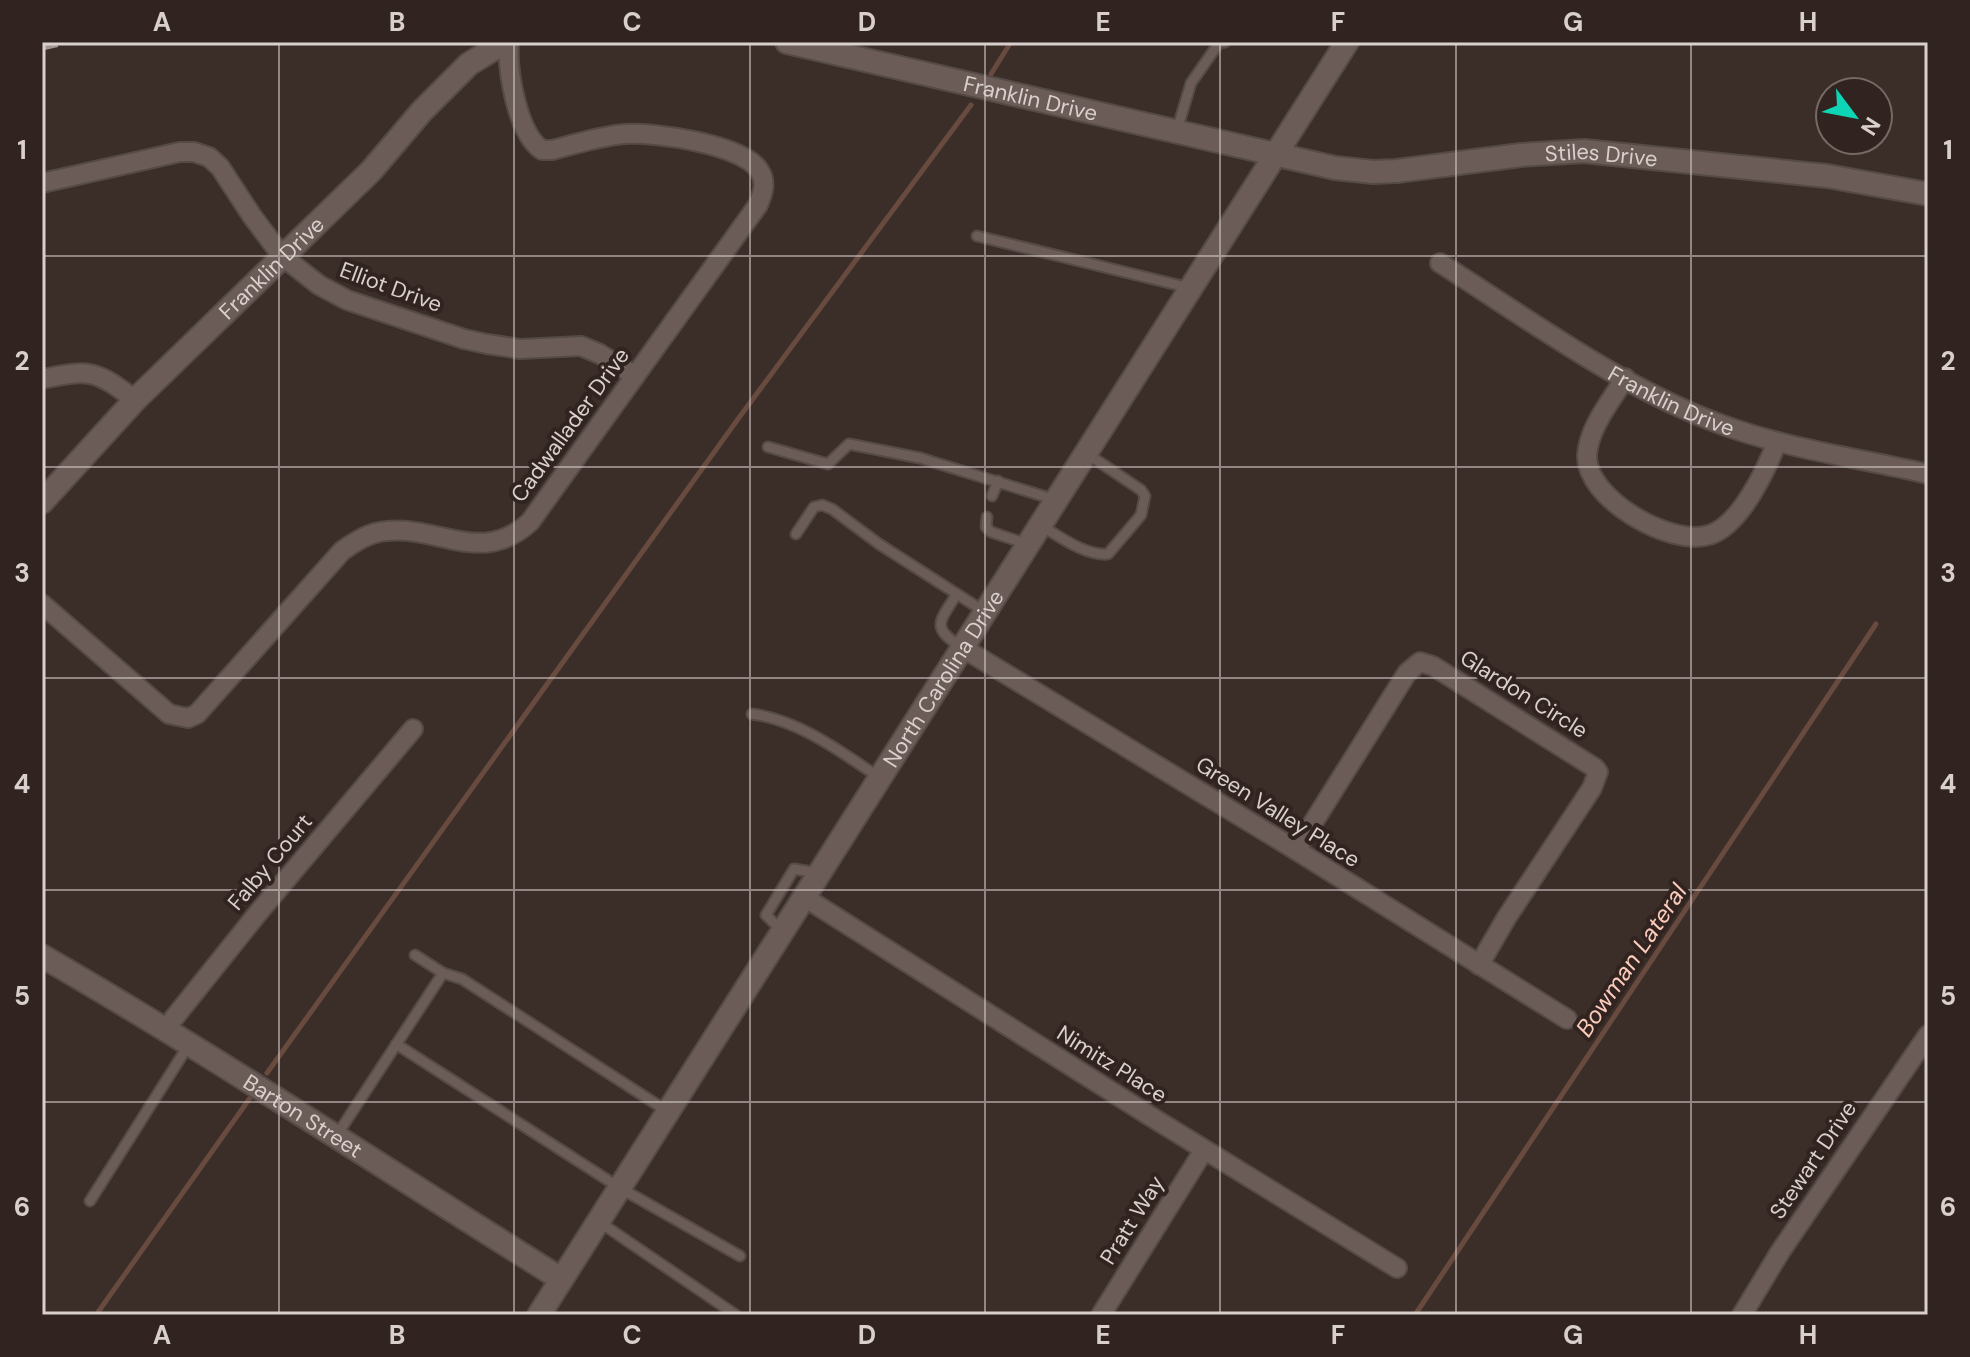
<svg xmlns="http://www.w3.org/2000/svg" width="1970" height="1357" viewBox="0 0 1970 1357" font-family="'DM Sans',sans-serif">
<style>
.lines{fill:none;stroke-linecap:round;stroke-linejoin:round}
.stream{stroke:#684a3f;stroke-width:5}
.service-casing{stroke:#554a46;stroke-width:13}
.minor-casing{stroke:#554a46;stroke-width:22}
.tertiary-casing{stroke:#554a46;stroke-width:26}
.secondary-casing{stroke:#554a46;stroke-width:26}
.service{stroke:#6b5c57;stroke-width:9}
.minor{stroke:#6b5c57;stroke-width:18}
.tertiary{stroke:#6b5c57;stroke-width:22}
.secondary{stroke:#6b5c57;stroke-width:22}
.rail{stroke:#a09692;stroke-width:5;stroke-dasharray:16 8;stroke-linecap:butt}
.grid{fill:none;stroke:#d9d0cd;stroke-width:2;stroke-opacity:0.55}
.labels{text-anchor:middle;dominant-baseline:central;stroke-width:8;stroke-linejoin:round;paint-order:stroke}
.street-label{font-size:22px;fill:#d9d0cd;stroke:#312420}
.water-label{font-size:24px;font-style:italic;fill:#fbccbc;stroke:#312420}
.neatline{fill:none;stroke:#d9d0cd;stroke-width:3}
.grid-label{font-size:26px;text-anchor:middle;font-weight:bold;fill:#d9d0cd}
</style>
<rect width="100%" height="100%" fill="#3b2e29"/>
<g class="lines">
<path class="stream" d="M991,74L1011,42
M267,1073L738,419L971,105
M96,1315L250,1098
M1415,1315L1876,624"/>
<defs>
<path id="service" d="M1177,130L1191,83L1219,43L1225,42
M977,236L1190,288
M768,447L828,464L849,444L920,458L1056,500
M992,496L998,481
M987,517L986,527L991,532L1027,544
M1040,525C1059,536 1085,556 1108,554L1141,515L1145,496L1141,490L1086,453
M796,534L814,507L822,505L832,509L879,544L985,612
M957,594C938,623 931,628 963,648
M752,714C799,720 841,752 880,778
M782,931L766,915L794,869L819,873
M415,955L443,973
M396,1044L620,1188L740,1256
M337,1135L443,973L462,979L667,1111
M90,1201L188,1046
M598,1221L736,1315"/>
<g id="minor">
<path d="M42,183L180,152H194L209,157L220,167L252,216L282,256L319,285L347,300L464,339L487,344L520,349L581,346L600,354L635,376"/>
<path id="s1" d="M1440,263C1530,320 1620,387 1720,424C1787,449 1859,458 1928,474"/>
<path d="M1625,378C1611,401 1589,427 1587,455C1585,498 1670,547 1709,535C1740,526 1766,470 1777,442"/>
<path d="M42,379C90,369 96,370 135,400"/>
<path d="M42,604L169,714L188,718L197,714L342,551C356,541 370,532 387,531C440,526 482,566 530,522L758,205C763,193 767,182 759,170C742,144 654,132 625,134C600,136 576,144 552,150H542C517,133 507,71 509,42"/>
<path d="M963,648L1296,850L1567,1019"/>
<path d="M1296,850L1407,673L1420,662L1433,666L1595,768L1598,772L1592,788L1507,917L1479,965"/>
<path d="M804,897L1150,1116L1397,1268"/>
<path d="M166,1028L258,913L413,729"/>
<path d="M1101,1315L1204,1150"/>
<path d="M1742,1315L1780,1252L1928,1035"/>
</g>
<g id="tertiary">
<path id="s2" d="M787,42L1335,168L1373,172L1397,171L1521,155L1584,151L1827,176L1928,194"/>
<path id="s3" d="M42,502L135,400L371,171L422,111L469,64L505,42"/>
<path id="s4" d="M42,956C218,1058 388,1171 561,1279"/>
</g>
<g id="secondary">
<path id="s5" d="M539,1315L1347,42"/>
</g>
</defs>
<use href="#service" class="service-casing"/>
<use href="#minor" class="minor-casing"/>
<use href="#tertiary" class="tertiary-casing"/>
<use href="#secondary" class="secondary-casing"/>
<use href="#service" class="service"/>
<use href="#minor" class="minor"/>
<use href="#tertiary" class="tertiary"/>
<use href="#secondary" class="secondary"/>
<path class="rail" d="M42,48L69,42"/>
</g>
<path class="grid" d="M279,42V1315M514,42V1315M750,42V1315M985,42V1315M1220,42V1315M1456,42V1315M1691,42V1315M42,256H1928M42,467H1928M42,678H1928M42,890H1928M42,1102H1928"/>
<g class="labels">
<g class="street-label">
<text stroke="none"><textPath href="#s2" startOffset="250">Franklin Drive</textPath></text>
<text stroke="none"><textPath href="#s2" startOffset="830">Stiles Drive</textPath></text>
<text stroke="none"><textPath href="#s3" startOffset="328">Franklin Drive</textPath></text>
<text transform="translate(391 287) rotate(20)">Elliot Drive</text>
<text stroke="none"><textPath href="#s1" startOffset="270">Franklin Drive</textPath></text>
<text transform="translate(570 425) rotate(-54)">Cadwallader Drive</text>
<text stroke="none"><textPath href="#s5" startOffset="754">North Carolina Drive</textPath></text>
<text transform="translate(1524 694) rotate(32)">Glardon Circle</text>
<text transform="translate(1278 812) rotate(32)">Green Valley Place</text>
<text transform="translate(270 862) rotate(-50)">Falby Court</text>
<text transform="translate(1112 1064) rotate(32)">Nimitz Place</text>
<text stroke="none"><textPath href="#s4" startOffset="306">Barton Street</textPath></text>
<text transform="translate(1813 1160) rotate(-56)">Stewart Drive</text>
<text transform="translate(1132 1220) rotate(-58)">Pratt Way</text>
</g>
<g class="water-label">
<text transform="translate(1631 960) rotate(-56)">Bowman Lateral</text>
</g>
</g>
<rect width="1970" height="1357" fill="none" stroke="#312420" stroke-width="88"/>
<g transform="translate(1854 116) rotate(122)"><circle r="38" fill="#312420" stroke="#746965" stroke-width="2"/>
<path d="M0-6L14 30L0 20L-14 30Z" fill="#0dd5b5"/>
<text y="-12" font-size="22" font-weight="bold" text-anchor="middle" fill="#d9d0cd">N</text>
</g>
<rect x="44" y="44" width="1882" height="1269" class="neatline"/>
<g class="grid-label">
<text x="162" y="31">A</text>
<text x="397" y="31">B</text>
<text x="632" y="31">C</text>
<text x="867" y="31">D</text>
<text x="1103" y="31">E</text>
<text x="1338" y="31">F</text>
<text x="1573" y="31">G</text>
<text x="1808" y="31">H</text>
<text x="22" y="159">1</text>
<text x="1948" y="159">1</text>
<text x="22" y="370">2</text>
<text x="1948" y="370">2</text>
<text x="22" y="582">3</text>
<text x="1948" y="582">3</text>
<text x="22" y="793">4</text>
<text x="1948" y="793">4</text>
<text x="22" y="1005">5</text>
<text x="1948" y="1005">5</text>
<text x="22" y="1216">6</text>
<text x="1948" y="1216">6</text>
<text x="162" y="1344">A</text>
<text x="397" y="1344">B</text>
<text x="632" y="1344">C</text>
<text x="867" y="1344">D</text>
<text x="1103" y="1344">E</text>
<text x="1338" y="1344">F</text>
<text x="1573" y="1344">G</text>
<text x="1808" y="1344">H</text>
</g>
</svg>
